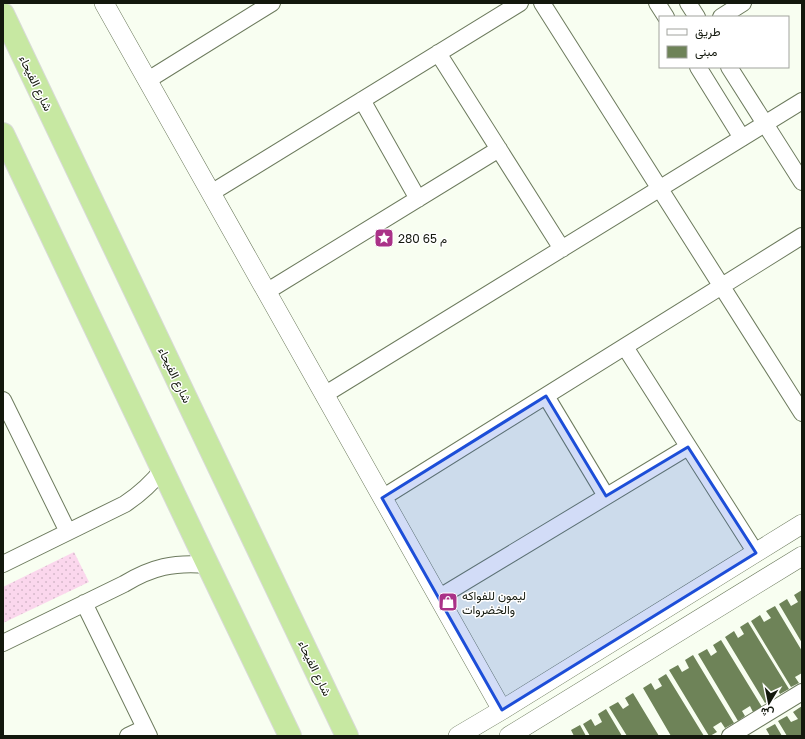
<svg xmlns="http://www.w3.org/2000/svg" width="805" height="739" viewBox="0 0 805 739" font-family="'Golos Text',Vazirmatn,sans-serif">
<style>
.grass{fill:url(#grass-dots)}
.building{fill:#6e8358}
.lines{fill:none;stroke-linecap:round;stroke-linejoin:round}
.minor-casing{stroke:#6d7b5e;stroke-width:18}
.tertiary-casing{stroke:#6d7b5e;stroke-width:20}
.trunk-casing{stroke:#d9dad8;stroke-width:24}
.minor{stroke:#fff;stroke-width:16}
.tertiary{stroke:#fff;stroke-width:19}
.trunk{stroke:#c7e8a2;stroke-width:22}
.marked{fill:#1d4ed8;fill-opacity:0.2;stroke:#1d4ed8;stroke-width:3;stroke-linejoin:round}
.labels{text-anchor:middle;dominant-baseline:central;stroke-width:3;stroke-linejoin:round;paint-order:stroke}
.street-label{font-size:12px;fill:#13180d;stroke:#fff}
.poi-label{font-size:12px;fill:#13180d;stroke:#fff;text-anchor:start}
</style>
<defs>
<pattern id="grass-dots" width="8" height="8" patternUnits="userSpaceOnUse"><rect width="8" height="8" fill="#fbd7ed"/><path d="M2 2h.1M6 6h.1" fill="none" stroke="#d6b8ca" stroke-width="1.8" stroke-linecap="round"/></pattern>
</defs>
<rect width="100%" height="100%" fill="#f8fef1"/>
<path class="grass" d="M74,552L89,582L3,623V587Z"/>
<path class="building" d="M802,590V643L779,604L787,599L791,606L798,602L794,595Z
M775,606L802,651V673L795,677L799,683L791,687L751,621L760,615L764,622L771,618L766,611Z
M748,622L789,689L780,694L777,689L769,693L772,699L765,703L725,637L734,631L738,638L744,634L740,627Z
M721,640L762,707L753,712L750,706L742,711L745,716L738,721L698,654L707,649L711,656L717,652L713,645Z
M693,655L734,723L725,728L721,722L713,727L717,732L710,736H709L669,670L678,665L682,672L689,668L685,660Z
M666,674L704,736H671L643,688L651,683L655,690L662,686L658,679Z
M633,693L659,736H627L609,707L618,702L623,709L629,705L625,698Z
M802,706V736H787L778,721L787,716L791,722L798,719L793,712Z
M606,709L622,736H590L583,724L591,719L595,726L602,722L598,714Z
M775,724L782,736H770L766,729Z
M580,725L586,736H574L571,730Z"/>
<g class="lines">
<defs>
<path id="minor" d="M542,3L802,413
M657,3L666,17
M688,3L697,17
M721,17L743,3
M438,53L562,249
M698,67L742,138
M729,67L802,182
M148,80L272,3
M362,100L418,199
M211,193L520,3
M266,292L499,149
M625,347L756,553
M324,395L802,101
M546,396L606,496
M3,400L68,532
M382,498L802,236
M3,564L125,504C140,494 152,483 163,469
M438,598L688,447
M84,603L149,736
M3,643L124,584C152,567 174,562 207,565
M128,736L145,728
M730,736L802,692"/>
<path id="tertiary" d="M104,3L502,710
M458,736L502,710L802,524
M509,736L802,556"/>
<path id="trunk" d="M3,14L347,736
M3,134C99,335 193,536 290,736"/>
</defs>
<use href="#minor" class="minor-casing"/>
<use href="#tertiary" class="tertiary-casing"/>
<use href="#trunk" class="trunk-casing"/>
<use href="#minor" class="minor"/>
<use href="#tertiary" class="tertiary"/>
<use href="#trunk" class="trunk"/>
</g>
<path class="marked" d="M546,396L606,496L688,447L756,553L502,710L382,498Z"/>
<defs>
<symbol id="sight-square" viewBox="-11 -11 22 22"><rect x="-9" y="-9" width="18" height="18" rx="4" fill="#aa3288" stroke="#fff"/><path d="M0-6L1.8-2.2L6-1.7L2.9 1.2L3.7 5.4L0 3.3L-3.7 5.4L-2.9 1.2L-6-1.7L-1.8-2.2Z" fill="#fff"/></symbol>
<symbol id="shop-square" viewBox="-11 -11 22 22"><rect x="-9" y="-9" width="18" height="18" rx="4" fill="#aa3288" stroke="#fff"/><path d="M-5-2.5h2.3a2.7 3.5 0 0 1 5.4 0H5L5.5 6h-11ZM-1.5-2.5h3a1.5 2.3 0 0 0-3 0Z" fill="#fff"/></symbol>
</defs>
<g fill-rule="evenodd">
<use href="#sight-square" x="373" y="227" width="22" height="22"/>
<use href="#shop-square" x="437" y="591" width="22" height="22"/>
</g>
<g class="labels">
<g class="street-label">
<text transform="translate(36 83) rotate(64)">شارع الفيحاء</text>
<text transform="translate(175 375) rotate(64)">شارع الفيحاء</text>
<text transform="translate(315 668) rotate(64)">شارع الفيحاء</text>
</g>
<g class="poi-label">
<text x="398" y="238">280 م 65</text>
<text x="462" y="595">ليمون للفواكه<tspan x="462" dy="14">والخضروات</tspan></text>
</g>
</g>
<rect width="805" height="739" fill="none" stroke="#13180d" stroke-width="8"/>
<rect x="659" y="16" width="130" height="52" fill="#ffffff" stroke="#a1a39e"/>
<rect x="667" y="29" width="20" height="6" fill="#ffffff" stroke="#a1a39e"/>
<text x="695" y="36" font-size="12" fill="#13180d">طريق</text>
<rect x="667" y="46" width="20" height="12" fill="#6e8358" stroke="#a1a39e"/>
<text x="695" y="56" font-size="12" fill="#13180d">مبنى</text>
<g transform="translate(769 703) rotate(190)" stroke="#ffffff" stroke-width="3" paint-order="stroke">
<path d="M0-3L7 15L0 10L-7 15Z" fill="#13180d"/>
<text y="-6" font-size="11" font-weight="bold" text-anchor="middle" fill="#13180d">ش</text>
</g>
</svg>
